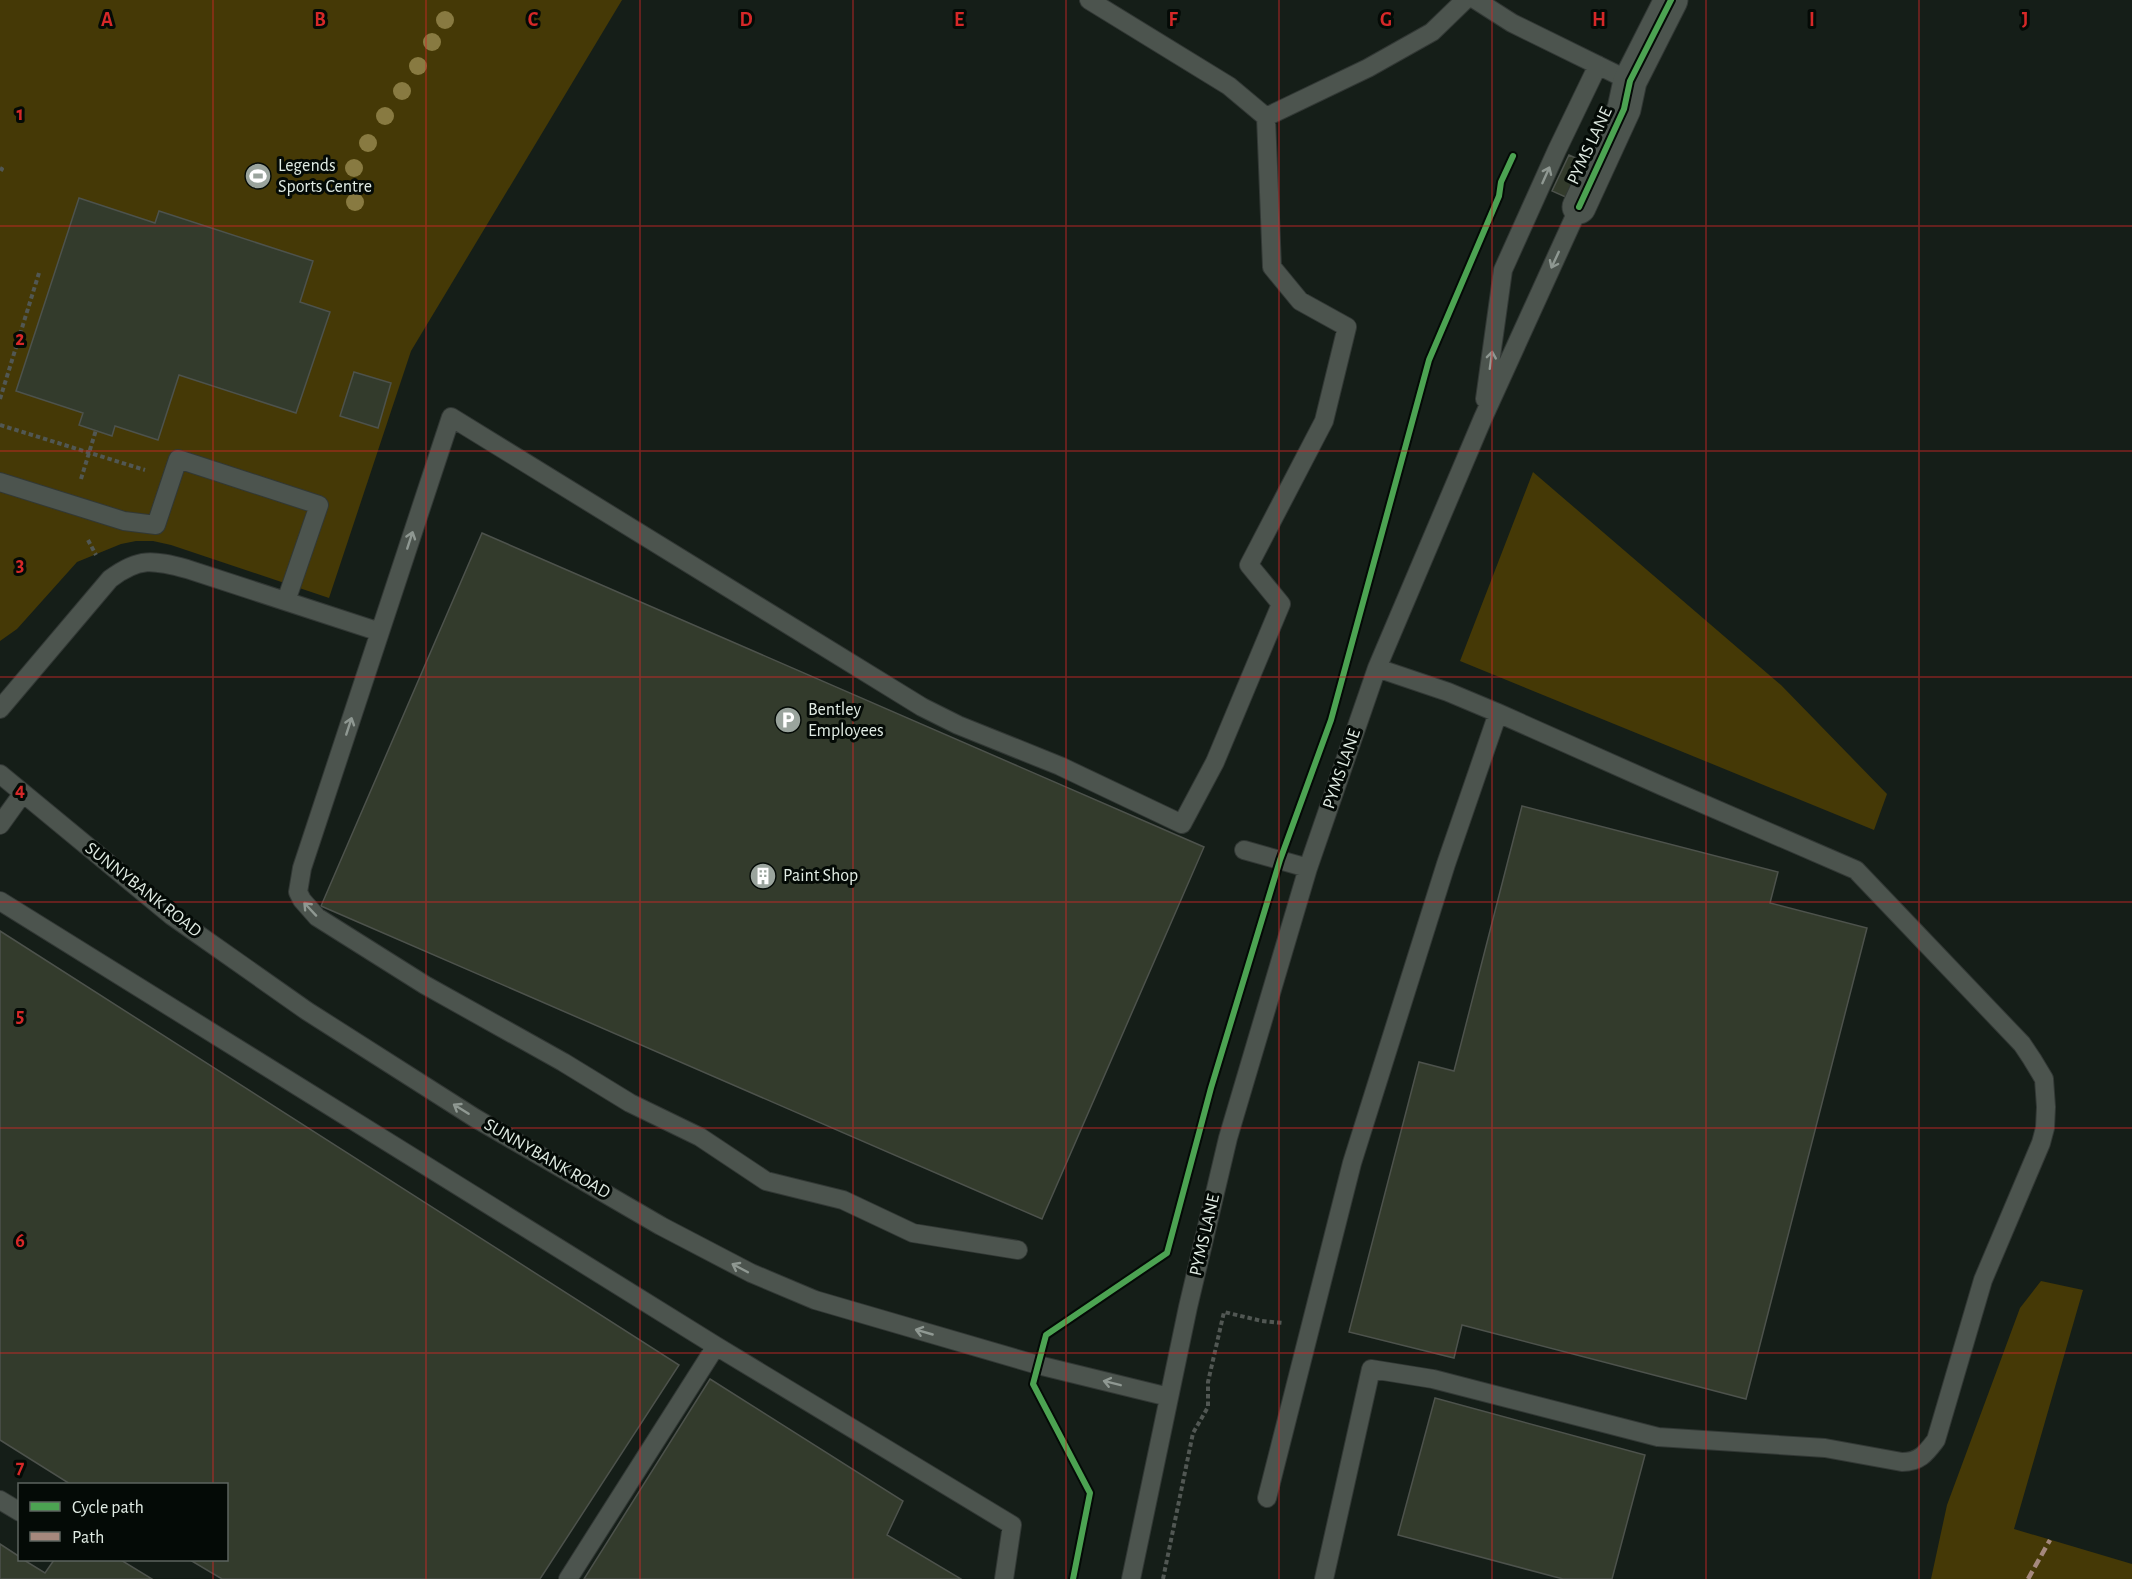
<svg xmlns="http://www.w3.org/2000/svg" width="2132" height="1579" viewBox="0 0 2132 1579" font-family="'Alegreya Sans',sans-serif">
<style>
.green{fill:#453906}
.building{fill:#333b2c;stroke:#4d524c;stroke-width:1.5}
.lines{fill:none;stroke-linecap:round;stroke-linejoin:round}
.lane-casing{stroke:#323835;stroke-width:20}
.street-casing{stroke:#323835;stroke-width:35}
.path{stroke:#515753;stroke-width:4;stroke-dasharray:4.5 3;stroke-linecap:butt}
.lane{stroke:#4c544e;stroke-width:18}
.street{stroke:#4c544e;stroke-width:33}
.quiet{stroke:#a5887d;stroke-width:4.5;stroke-dasharray:9 4.5;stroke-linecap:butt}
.cycleway-casing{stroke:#040a06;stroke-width:10}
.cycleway{stroke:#4ca352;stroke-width:6}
.tree{fill:#887a41}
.oneway{stroke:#8f9892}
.grid{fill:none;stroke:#d62828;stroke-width:1.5;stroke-opacity:0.55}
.labels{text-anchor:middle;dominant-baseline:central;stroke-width:6;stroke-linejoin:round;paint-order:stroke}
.street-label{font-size:18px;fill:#e1ece4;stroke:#040a06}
.poi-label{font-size:18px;fill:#e1ece4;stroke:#040a06;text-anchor:start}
.grid-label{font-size:20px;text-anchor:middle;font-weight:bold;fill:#d62828;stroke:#040a06;stroke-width:6;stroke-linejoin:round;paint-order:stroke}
</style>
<rect width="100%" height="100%" fill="#151e18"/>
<path class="green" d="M0,0H622L411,351L329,598L171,545L153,541H136L121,544L77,562L17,629L0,641Z
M1533,472L1781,685L1887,794L1874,830L1460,661Z
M2041,1281L2083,1290L2014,1529L2132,1564V1579H1931L1947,1505L2020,1308Z"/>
<path class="building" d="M1569,155L1587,163L1570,199L1552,191Z
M79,198L155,223L159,211L313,261L300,302L330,312L296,413L179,375L158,440L115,426L112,436L79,425L83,413L16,391Z
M354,372L391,383L378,428L340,416Z
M482,533L1204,847L1042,1219L321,906Z
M1522,806L1778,872L1770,903L1867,928L1746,1399L1462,1325L1454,1358L1349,1332L1419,1062L1454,1071Z
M0,931L679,1365L540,1579H222L190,1560H226V1484H70L0,1440Z
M710,1379L903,1501L887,1535L961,1579H584Z
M1435,1398L1645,1455L1612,1579H1563L1398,1535Z
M0,1544L20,1557V1560H24L45,1573L54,1560H121L152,1579H0Z"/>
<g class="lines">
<defs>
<path id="lane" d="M1476,0L1512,23L1630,81
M1266,117L1368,68L1432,32L1465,0
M1485,399L1503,270L1557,150L1598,65
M0,482L124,521L156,525L178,459L319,505L286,601
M0,709L110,579C139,557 153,560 187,569L380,632
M0,774L172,916L307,1011L475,1118L661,1226L751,1273L815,1300L1038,1365L1169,1397
M0,825L23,793
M1244,850L1308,868
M0,901L716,1346L1012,1525L1004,1579
M1018,1250L913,1233L843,1200L766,1181L700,1137L630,1103L563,1062L425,985L317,917L302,900L298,892L302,868L451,417L922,707L958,725L1060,766L1182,824L1215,762L1281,604L1249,565L1324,421L1347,327L1300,301L1272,267L1266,117L1229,86L1089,0
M1267,1498L1352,1163L1446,864L1498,713
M0,1500L20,1512
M568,1579L716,1346
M1131,1579L1188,1307L1228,1138L1308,868L1377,668L1483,418L1579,207
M1324,1579L1371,1369L1433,1379L1658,1437L1825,1448L1902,1462C1920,1462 1926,1453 1936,1440L1983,1280L2041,1143L2045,1128L2046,1107L2044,1079L2032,1059L2022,1044L1856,870L1662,786L1498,713L1448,692L1377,668"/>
<path id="street" d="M1579,207L1624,109L1630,81L1671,0"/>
</defs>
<use href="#lane" class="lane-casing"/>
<use href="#street" class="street-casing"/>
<path class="path" d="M0,168L2,169L0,172
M0,399L39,273
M0,425L145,470
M81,479L96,430
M88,540L96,555
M1163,1579L1193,1433L1208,1407V1382L1224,1312L1262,1321L1283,1323"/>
<use href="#lane" class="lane"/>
<use href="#street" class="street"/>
<path class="quiet" d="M2028,1579L2050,1540"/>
<defs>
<path id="cycleway" d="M1579,207L1624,109L1630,81L1671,0
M1073,1579L1090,1493L1033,1384L1046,1335L1167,1253L1211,1088L1280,860L1331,720L1429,360L1499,196L1501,182L1513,156"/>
</defs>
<use href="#cycleway" class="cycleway-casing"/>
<use href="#cycleway" class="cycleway"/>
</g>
<g class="tree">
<circle cx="445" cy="20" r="9"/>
<circle cx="432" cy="42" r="9"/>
<circle cx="418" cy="66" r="9"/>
<circle cx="402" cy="91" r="9"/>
<circle cx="385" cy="116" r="9"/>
<circle cx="368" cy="143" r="9"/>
<circle cx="354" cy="168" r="9"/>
<circle cx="355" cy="202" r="9"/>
</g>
<defs><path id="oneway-shaft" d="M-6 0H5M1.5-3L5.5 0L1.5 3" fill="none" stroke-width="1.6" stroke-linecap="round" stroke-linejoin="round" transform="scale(1.5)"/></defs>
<g class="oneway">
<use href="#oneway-shaft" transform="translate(1546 175) rotate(-66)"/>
<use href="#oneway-shaft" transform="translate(1555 260) rotate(115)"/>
<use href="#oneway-shaft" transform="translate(1491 360) rotate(-82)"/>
<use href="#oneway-shaft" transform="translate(410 540) rotate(-72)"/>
<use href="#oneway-shaft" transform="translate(349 726) rotate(-72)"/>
<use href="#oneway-shaft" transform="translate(310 909) rotate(-133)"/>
<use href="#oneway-shaft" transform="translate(461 1109) rotate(-148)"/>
<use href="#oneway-shaft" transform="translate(740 1268) rotate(-152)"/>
<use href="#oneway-shaft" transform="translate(924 1332) rotate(-164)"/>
<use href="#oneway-shaft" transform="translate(1112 1383) rotate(-166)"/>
</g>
<path class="grid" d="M213,0V1484M426,0V1579M640,0V1579M853,0V1579M1066,0V1579M1279,0V1579M1492,0V1579M1706,0V1579M1919,0V1579M0,226H2132M0,451H2132M0,677H2132M0,902H2132M0,1128H2132M0,1353H2132M213,1560V1579"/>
<defs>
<symbol id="stadium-disc" viewBox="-11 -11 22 22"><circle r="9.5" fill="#9aa49d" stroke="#040a06"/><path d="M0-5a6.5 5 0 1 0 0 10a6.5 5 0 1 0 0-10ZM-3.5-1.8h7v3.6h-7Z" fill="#fff"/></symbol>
<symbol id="parking-disc" viewBox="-11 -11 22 22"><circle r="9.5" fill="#9aa49d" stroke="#040a06"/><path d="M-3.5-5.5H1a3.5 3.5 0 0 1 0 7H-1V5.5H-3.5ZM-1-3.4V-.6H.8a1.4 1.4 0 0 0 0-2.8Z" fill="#fff"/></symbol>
<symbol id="building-disc" viewBox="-11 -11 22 22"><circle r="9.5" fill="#9aa49d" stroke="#040a06"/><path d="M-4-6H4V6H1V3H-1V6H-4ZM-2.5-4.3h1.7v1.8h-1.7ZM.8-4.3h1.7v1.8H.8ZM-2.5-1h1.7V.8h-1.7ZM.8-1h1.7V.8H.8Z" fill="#fff"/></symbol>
</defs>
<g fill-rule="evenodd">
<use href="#stadium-disc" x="243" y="161" width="30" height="30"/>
<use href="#parking-disc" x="773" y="705" width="30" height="30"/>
<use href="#building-disc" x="748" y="861" width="30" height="30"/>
</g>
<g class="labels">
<g class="street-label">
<text transform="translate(1590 146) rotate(-65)">PYMS LANE</text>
<text transform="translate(1342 769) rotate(-71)">PYMS LANE</text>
<text transform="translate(143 890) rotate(38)">SUNNYBANK ROAD</text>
<text transform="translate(547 1159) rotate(30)">SUNNYBANK ROAD</text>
<text transform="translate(1205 1235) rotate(-77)">PYMS LANE</text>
</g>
<g class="poi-label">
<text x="278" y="166">Legends<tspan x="278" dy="21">Sports Centre</tspan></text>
<text x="808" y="710">Bentley<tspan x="808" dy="21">Employees</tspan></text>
<text x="783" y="876">Paint Shop</text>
</g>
</g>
<g class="grid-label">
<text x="107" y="26">A</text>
<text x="320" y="26">B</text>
<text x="533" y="26">C</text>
<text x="746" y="26">D</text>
<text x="959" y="26">E</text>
<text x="1173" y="26">F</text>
<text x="1386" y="26">G</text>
<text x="1599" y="26">H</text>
<text x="1812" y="26">I</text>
<text x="2025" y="26">J</text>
<text x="20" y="120">1</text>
<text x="20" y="345">2</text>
<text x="20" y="571">3</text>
<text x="20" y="796">4</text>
<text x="20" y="1022">5</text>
<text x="20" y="1247">6</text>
<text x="20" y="1473">7</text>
</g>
<rect x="18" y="1483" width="210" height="78" fill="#040a06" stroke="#5c645f" stroke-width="1.5"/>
<rect x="30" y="1502" width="30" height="9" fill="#4ca352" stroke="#5c645f" stroke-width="1.5"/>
<text x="72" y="1513" font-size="18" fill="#e1ece4">Cycle path</text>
<rect x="30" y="1532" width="30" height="9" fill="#a5887d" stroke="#5c645f" stroke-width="1.5"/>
<text x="72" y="1543" font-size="18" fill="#e1ece4">Path</text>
</svg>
